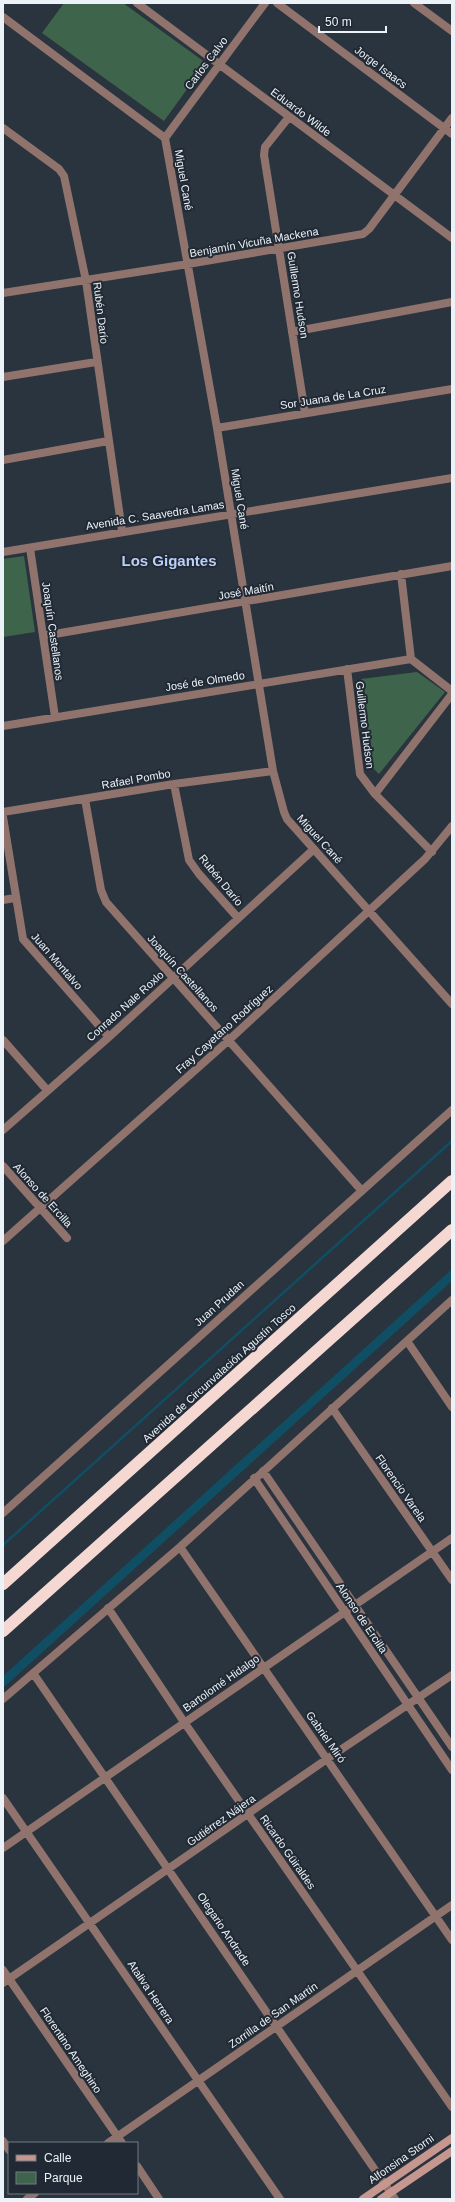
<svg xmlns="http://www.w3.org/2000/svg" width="455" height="2202" viewBox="0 0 455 2202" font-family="Arial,sans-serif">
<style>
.green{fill:#3f644c}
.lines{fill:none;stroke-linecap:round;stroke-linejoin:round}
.stream{stroke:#0f4e63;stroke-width:2.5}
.canal{stroke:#0f4e63;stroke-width:9}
.street{stroke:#91736e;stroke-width:8}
.secondary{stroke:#c6978f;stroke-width:8}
.highway{stroke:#f6d8d3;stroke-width:12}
.labels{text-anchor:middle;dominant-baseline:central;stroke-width:4;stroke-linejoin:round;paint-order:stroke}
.street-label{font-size:11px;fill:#ebf2f8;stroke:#212a34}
.district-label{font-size:15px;font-weight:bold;fill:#bacff7;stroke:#212a34}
</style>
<rect width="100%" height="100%" fill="#2a343e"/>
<path class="green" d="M64,3H123L206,63L164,121L42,33Z
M24,556L35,632L3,637V559Z
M417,672L445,692L379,774L373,768L361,679Z"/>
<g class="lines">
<path class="stream" d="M3,1545L452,1141"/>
<path class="canal" d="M3,1682L452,1275"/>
<path class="street" d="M137,3L452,238
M277,3L452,134
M414,3L452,31
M3,17L165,138L217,428L273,771L284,812L287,819L452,1004
M289,117L265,147L264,155L305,413
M3,128L59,169L64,176L86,281L122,531
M165,138L265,3
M3,293L188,264L363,234L369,229L452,118
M292,332L452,302
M3,377L96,362
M217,428L452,389
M3,460L108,441
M30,548L55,717
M3,552L452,478
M401,574L411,659L452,691
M43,636L452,566
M347,669L360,774L375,794L432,852
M3,726L411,659
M174,784L189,860L199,874L238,918
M375,794L452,694
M85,799L101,890L106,902L362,1191
M3,812L174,784L273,771
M3,817L23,939L109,1037
M3,900L15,898
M3,1040L47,1090
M3,1130L109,1037L314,849
M3,1166L67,1238
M3,1241L229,1040L425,859L452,826
M407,1341L452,1407
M332,1408L452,1580
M263,1471L452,1747
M254,1478L452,1770
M3,1513L452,1110
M180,1547L452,1940
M108,1608L184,1722L452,2107
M33,1673L395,2199
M3,1699L180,1547L452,1300
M3,1798L280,2199
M3,1848L452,1538
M3,1970L122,2143
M3,1983L327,1759L452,1675
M3,2141L9,2150
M108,2143L452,1905
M137,2166L159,2199
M27,2199L35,2193"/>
<path class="secondary" d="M363,2199L452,2138
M381,2199L452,2151"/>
<path class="highway" d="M3,1584L452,1181
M3,1631L452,1230"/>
</g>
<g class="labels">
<g class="street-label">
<text transform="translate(206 63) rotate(-53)">Carlos Calvo</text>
<text transform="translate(381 67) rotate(37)">Jorge Isaacs</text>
<text transform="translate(301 112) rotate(37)">Eduardo Wilde</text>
<text transform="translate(184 180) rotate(80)">Miguel Cané</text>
<text transform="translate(254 242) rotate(-10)">Benjamín Vicuña Mackena</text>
<text transform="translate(298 295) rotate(81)">Guillermo Hudson</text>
<text transform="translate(101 313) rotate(83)">Rubén Darío</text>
<text transform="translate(333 397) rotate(-9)">Sor Juana de La Cruz</text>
<text transform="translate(240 499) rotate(81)">Miguel Cané</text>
<text transform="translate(155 515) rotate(-9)">Avenida C. Saavedra Lamas</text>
<text transform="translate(246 591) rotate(-10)">José Maitín</text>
<text transform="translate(53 631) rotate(82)">Joaquín Castellanos</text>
<text transform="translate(205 681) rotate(-9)">José de Olmedo</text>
<text transform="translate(365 725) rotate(83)">Guillermo Hudson</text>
<text transform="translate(136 779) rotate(-10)">Rafael Pombo</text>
<text transform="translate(320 839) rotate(48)">Miguel Cané</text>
<text transform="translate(221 880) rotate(51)">Rubén Darío</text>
<text transform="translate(57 961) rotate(49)">Juan Montalvo</text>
<text transform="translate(183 973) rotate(48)">Joaquín Castellanos</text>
<text transform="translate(125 1006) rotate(-42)">Conrado Nale Roxlo</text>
<text transform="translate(224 1029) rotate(-42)">Fray Cayetano Rodríguez</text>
<text transform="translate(43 1195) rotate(48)">Alonso de Ercilla</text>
<text transform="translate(219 1303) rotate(-42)">Juan Prudan</text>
<text transform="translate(219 1373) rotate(-42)">Avenida de Circunvalación Agustín Tosco</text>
<text transform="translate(401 1488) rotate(55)">Florencio Varela</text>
<text transform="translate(362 1618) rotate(56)">Alonso de Ercilla</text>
<text transform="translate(221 1683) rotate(-35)">Bartolomé Hidalgo</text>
<text transform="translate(326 1737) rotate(55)">Gabriel Miró</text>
<text transform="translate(221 1820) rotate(-35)">Gutiérrez Nájera</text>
<text transform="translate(288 1852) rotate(55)">Ricardo Güiraldes</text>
<text transform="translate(224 1929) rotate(56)">Olegario Andrade</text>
<text transform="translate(151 1992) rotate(56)">Ataliva Herrera</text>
<text transform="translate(273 2015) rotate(-35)">Zorrilla de San Martín</text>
<text transform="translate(71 2050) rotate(56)">Florentino Ameghino</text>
<text transform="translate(401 2159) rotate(-35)">Alfonsina Storni</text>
</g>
<g class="district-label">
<text x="169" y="560">Los Gigantes</text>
</g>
</g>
<rect width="455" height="2202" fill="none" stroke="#ebf2f8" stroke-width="8"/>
<rect x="8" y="2142" width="130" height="52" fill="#212a34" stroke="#727a82"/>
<rect x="16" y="2155" width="20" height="6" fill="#c6978f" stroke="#727a82"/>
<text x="44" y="2162" font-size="12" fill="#ebf2f8">Calle</text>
<rect x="16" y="2172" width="20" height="12" fill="#3f644c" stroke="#727a82"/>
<text x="44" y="2182" font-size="12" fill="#ebf2f8">Parque</text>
<path d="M319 26v6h67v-6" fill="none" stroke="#ebf2f8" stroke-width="2"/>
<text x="325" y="26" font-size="12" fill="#ebf2f8" stroke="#212a34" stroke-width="3" paint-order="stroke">50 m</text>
</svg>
